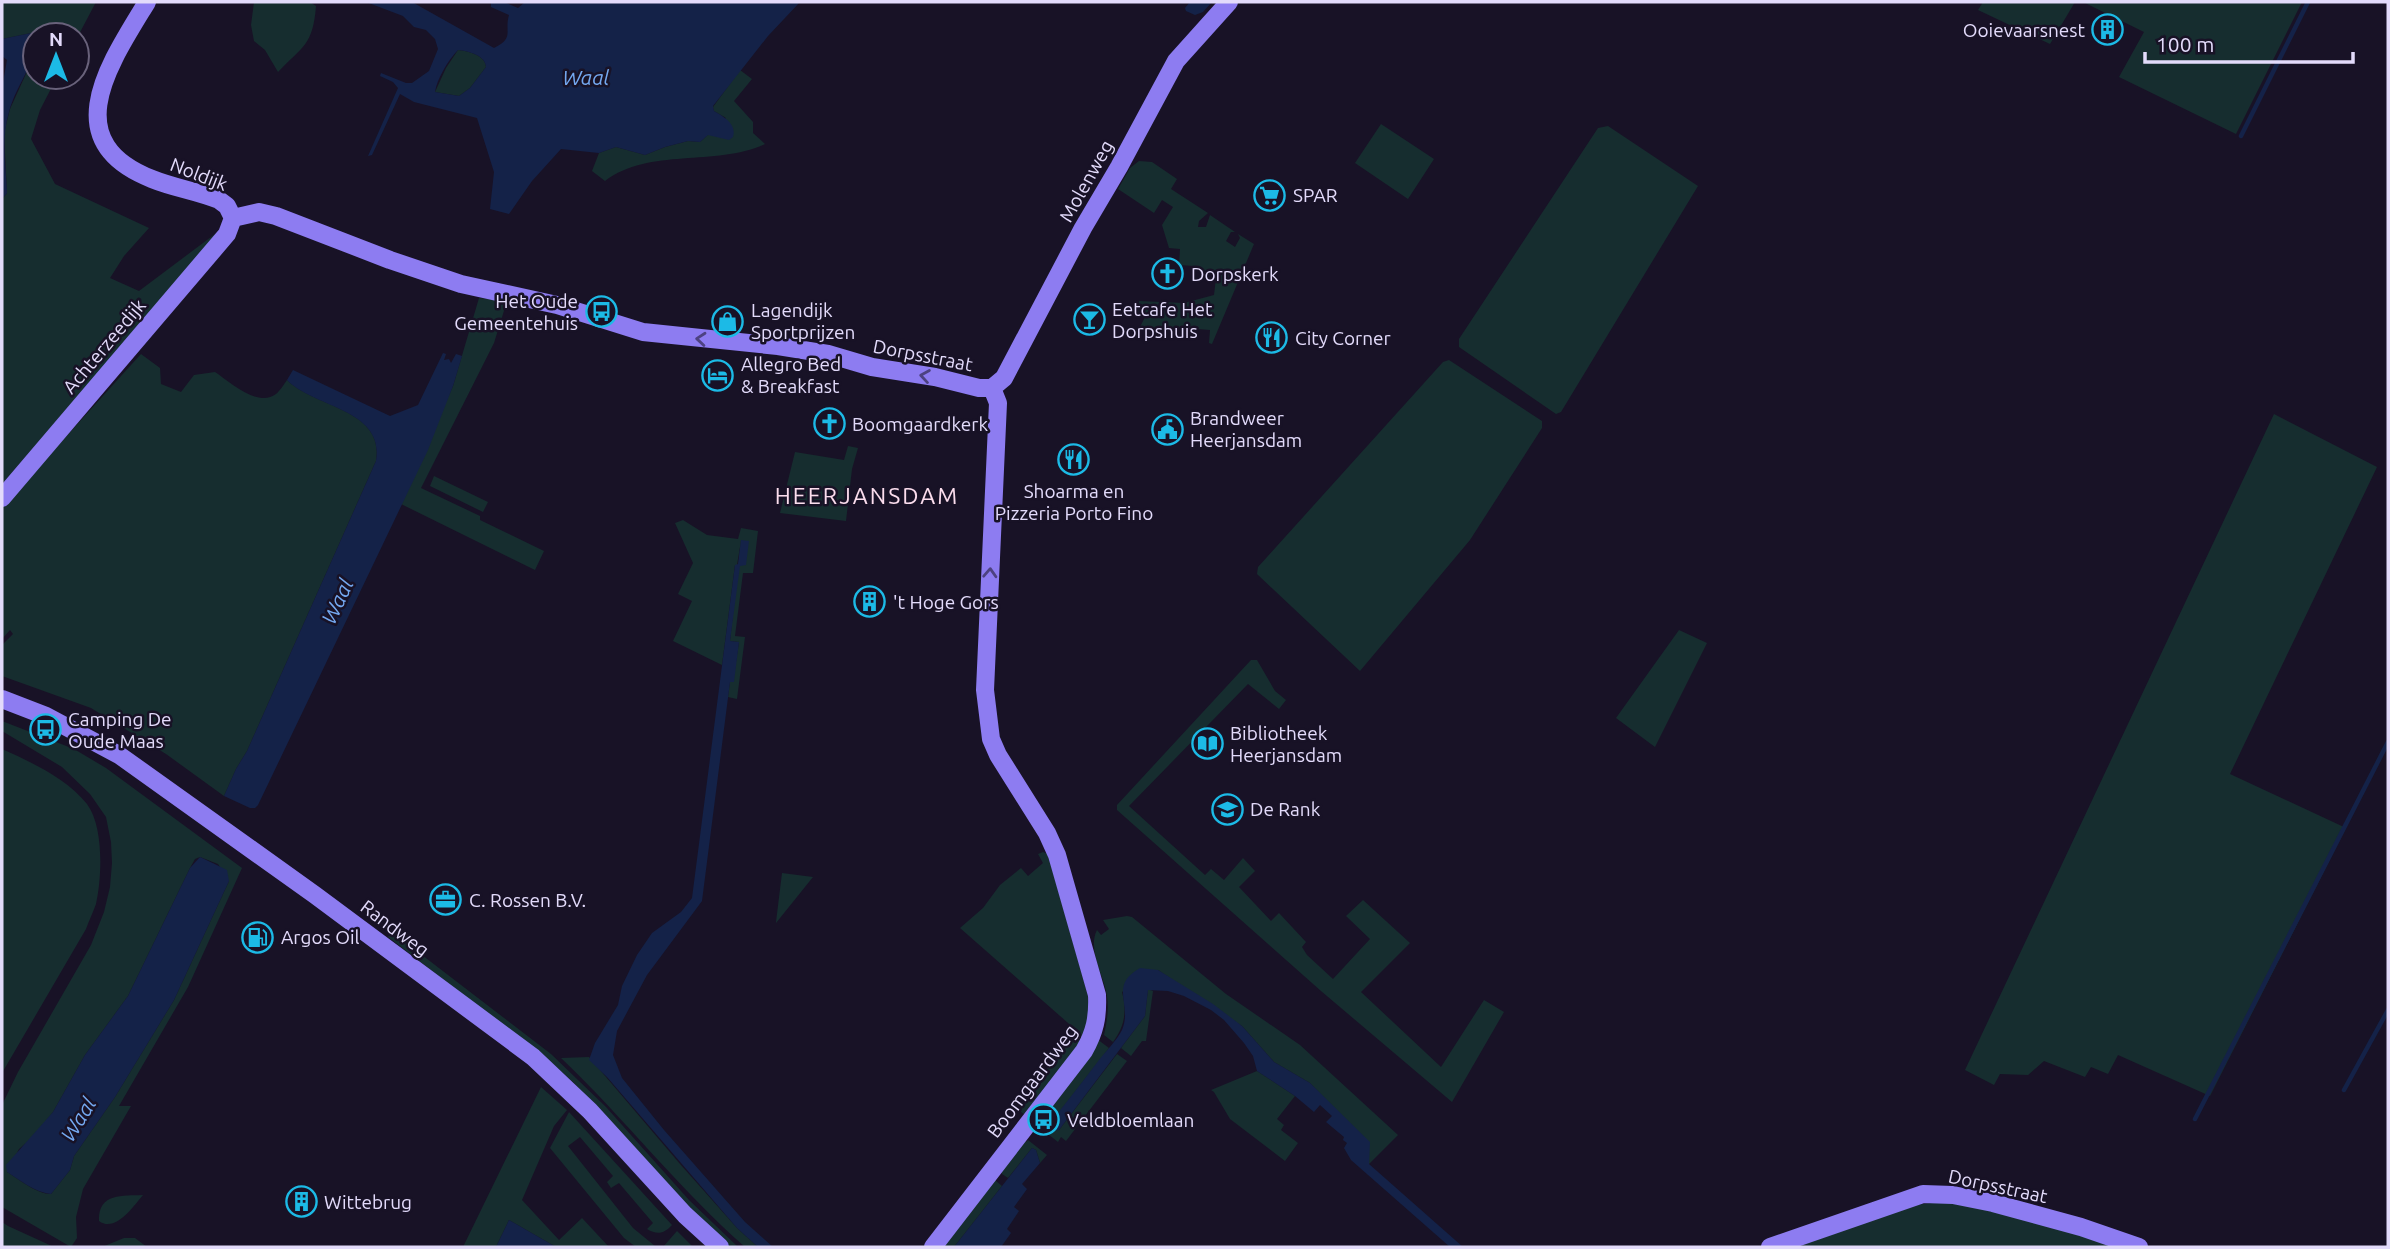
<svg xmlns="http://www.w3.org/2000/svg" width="2390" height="1249" viewBox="0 0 2390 1249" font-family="Ubuntu,sans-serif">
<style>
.green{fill:#162d2f;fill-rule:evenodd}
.water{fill:#142248;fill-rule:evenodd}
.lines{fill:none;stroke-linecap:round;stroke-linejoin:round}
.stream{stroke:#142248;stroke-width:4.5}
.secondary{stroke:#8d7cf1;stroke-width:18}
.oneway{stroke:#4d4281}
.labels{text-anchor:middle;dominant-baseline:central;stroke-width:5;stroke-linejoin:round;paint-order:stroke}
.poi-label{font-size:19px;fill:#e3dbfb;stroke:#181226;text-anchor:start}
.street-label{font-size:19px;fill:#e3dbfb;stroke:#181226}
.water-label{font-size:21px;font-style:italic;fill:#74a8f0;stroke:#181226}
.quarter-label{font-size:23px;letter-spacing:2px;fill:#fbdded;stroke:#181226}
</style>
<rect width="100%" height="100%" fill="#181226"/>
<path class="green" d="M2,2H96L77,38V35H41V31L2,39Z
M254,2H310L316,6C313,45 303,46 278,72L265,50L254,41L251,25Z
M1983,2H2075L2050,44L1978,10Z
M2083,2H2302L2236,134L2119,77L2144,32Z
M458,50C469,51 486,56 486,67L470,88L459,96L435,92L446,68Z
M35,54V77H57L40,110L31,139L55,184L149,228L124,256L110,278L139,291L223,228L2,484V199L7,193L4,133L10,109Z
M740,70L752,79L734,101L753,122V133L765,144C716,167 650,147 605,181L592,171L599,153L616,147L645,155L665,147L688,141L700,142L726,118L714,111L713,107Z
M1381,124L1434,159L1408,199L1355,163Z
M1608,126L1698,186L1561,412L1556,414L1459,347V339L1598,128Z
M1139,161L1152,162L1177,179L1171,189L1208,213L1199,221L1198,227H1206L1210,215L1235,232H1231L1226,241L1235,247L1240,238L1238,234L1254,244L1212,344L1209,343L1210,330L1198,329L1196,337L1138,331L1145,317L1138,312L1139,301L1184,303L1214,295L1216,278L1194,266L1179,265L1180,249L1169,248L1162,225L1173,207L1162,200L1154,213L1118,189L1130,168Z
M479,298L507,301L494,343L421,488L480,516V520L544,551L535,570L401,504L453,386Z
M141,354L160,368L161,384L181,392L194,375L215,372C230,382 258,408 276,394C280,391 284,384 287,380C315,408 385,409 376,461L247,751L236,769L224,796L166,754L91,708L2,676V645L13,634L10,630L2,639V507Z
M1449,360L1542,421V428L1470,540L1360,671L1257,574L1258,567L1443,362Z
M2274,414L2377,467L2230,774L2346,828L2210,1096L2118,1055L2108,1074L2091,1067L2085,1077L2044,1061L2028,1075L2000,1074L1994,1085L1965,1070Z
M848,446L858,448L852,469L846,521L780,513L795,452L844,460Z
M434,476L488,502L483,512L430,486Z
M683,520L707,535L738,539L741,528L758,531L753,573H743L735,636L745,637L737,699L728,697L730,682H733L739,642L730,641L741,541L737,565H735L722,665L673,641L692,601L678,594L693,563L675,523Z
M1679,630L1707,643L1655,747L1616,718Z
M1251,660H1257L1275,691L1286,700L1279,709L1248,684L1129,806L1205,875L1211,869L1224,880L1243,858L1255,871L1239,887L1271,921L1279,913L1306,942L1302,947L1307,955L1333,979L1370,939L1346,916L1363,900L1410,943L1361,992L1441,1067L1484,1000L1504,1012L1452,1102L1321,991L1117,810V805Z
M2,721L74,749L106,768L242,868L188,987L119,1106H131L83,1189L76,1217L77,1238L71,1247L2,1207V1105L18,1072L91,945L104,912L110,887L112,863L111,842L106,817L90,794L62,767L2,731ZM200,857L218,864L229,881L174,1000L115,1097L74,1156L70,1170L51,1194C37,1194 20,1180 7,1172L19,1149L33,1137L53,1112L85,1055L128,996L190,868L195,859Z
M2,749C31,762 66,778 87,804C104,827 102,877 96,904C93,912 89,921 86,929L2,1073Z
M1043,852L1048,854L1088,996L1090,1016L1080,1043L1025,1115L1016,1108L1076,1030L960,928L983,908L1000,885L1021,868L1028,876L1043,863L1038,854Z
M782,873L813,877L776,923V922Z
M1127,916L1132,917L1226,994L1300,1045L1398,1135L1369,1164L1349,1124L1310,1083L1274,1062L1242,1026L1158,970L1122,992C1127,1011 1125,1026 1113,1042L1104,1035C1107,1022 1109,1009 1107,996C1104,976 1087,949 1097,930L1101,935L1109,929L1103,920Z
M392,932L551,1054L606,1107L689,1200L738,1247H729L690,1211L573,1082L547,1059L388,937Z
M1148,989L1153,991L1146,1041H1142L1131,1056L1121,1048L1145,1016Z
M1097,1039L1109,1048L1047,1128L1059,1130L1117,1054L1127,1061L1066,1141L1061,1137L1058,1142L1039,1127L1044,1120L1040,1117Z
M589,1057L680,1164L737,1228L758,1247H745C679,1189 625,1119 561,1058Z
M1257,1071L1295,1096L1277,1119L1284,1125L1281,1130L1298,1143L1285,1161L1230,1119L1214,1092L1211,1090Z
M541,1087L567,1110L554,1126L522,1200L559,1240L582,1218L609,1247H556L509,1220L496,1247H463Z
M569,1112L672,1225C664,1234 657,1235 647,1229L653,1223L619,1183L611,1188L607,1182L613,1176L580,1137L568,1146L633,1228L655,1246L653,1247H636L624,1238L550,1148Z
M1023,1140L1026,1142L1028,1140L1047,1155L1040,1163L1036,1150L1032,1148L1008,1178L1002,1174L1001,1168Z
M995,1180L1002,1186L954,1247H940Z
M143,1195C133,1207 115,1233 99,1221C98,1193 122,1196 143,1195Z
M1941,1202C2002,1206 2061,1229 2119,1247H1789L1914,1205Z
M2,1222L8,1226L54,1247H2Z
M677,1231L693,1247H694H663Z
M124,1238H135L147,1247H102Z"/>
<path class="water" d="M366,2H412L494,48C515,38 504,32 509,15L491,7V2H504L518,8L525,2H800L768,36L713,106L714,111C724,117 737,124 733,137L729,140L708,135L700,142L688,141L665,147L645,155L616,147L599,153L561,149L532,181L509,214L490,209L494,172L477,118L414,102L400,94L372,155L368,156L398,88L393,82L380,76L381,73L406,83H412L429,71L438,49L435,39L426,30L414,27L403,16ZM458,50C469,51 486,56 486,67L470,88L459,96L435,92C437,79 448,60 458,50Z
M1190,2H1212L1203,12L1195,15L1186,11L1185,8Z
M41,31V35H35C35,68 17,82 9,112C1,138 6,166 7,193L2,199V88L7,60L2,56V39Z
M443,353L446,354L444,360L449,359L451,363L456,354L462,356L453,386L428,450L258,805L255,808H250L224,796L236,769L247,751L376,461C385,409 314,408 287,380L293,370L390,416L418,405Z
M741,540L749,541L746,565L740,566L730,641L739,642L734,682H730L702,901L647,975L617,1031L613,1055L622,1078L664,1130L745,1222L773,1247H758L737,1228L607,1077L589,1060L595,1043L618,1005L622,986L637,955L652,933L681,912L692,898L735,565L738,564Z
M200,857L227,870L229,881L174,1000L115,1097L74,1156L70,1170L51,1194C36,1193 20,1180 7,1172L6,1165L53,1112L85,1055L128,996L190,868Z
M1140,968L1158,970L1213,1004L1242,1026L1274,1062L1310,1083L1370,1142L1369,1164L1463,1247H1450L1351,1160L1344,1148L1347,1143L1343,1140L1344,1137L1326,1122L1332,1116L1320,1105L1314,1112L1295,1096L1257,1071L1253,1056L1244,1043L1224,1020L1211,1010L1184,996L1168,991L1148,990L1145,1016L1059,1130L1050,1131L1046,1128C1064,1105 1082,1083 1099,1060C1106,1051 1117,1040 1122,1030C1133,1004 1108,986 1140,968Z
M1032,1148L1036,1150L1040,1163L1022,1184L1027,1189L1014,1207L1019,1211L1007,1229L1011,1233L1001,1247H954Z
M509,1220L556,1247H496Z"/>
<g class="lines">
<path class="stream" d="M2241,136L2308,2
M2344,1090L2388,1010
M2195,1119L2388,742"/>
<path class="secondary" d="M147,2C110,63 55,141 152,179C174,188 197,191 219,200L227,206L233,218
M233,218L259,212L276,216L390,260L461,284L557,305L643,332L778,346L828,354L872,367L935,377L979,388H992
M992,388L1004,378L1083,228L1119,167L1176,61L1229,2
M2,498L227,234L233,218
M2,699L46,716L119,755L315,895L533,1057L590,1111L685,1215L720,1247
M933,1247L1084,1051C1095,1032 1098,1017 1097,995L1057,855L1047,833L998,755L991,739L985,690L998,403L992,388
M1770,1247L1923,1194L1953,1195L1993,1203L2081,1227L2139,1247"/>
</g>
<defs><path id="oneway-chevron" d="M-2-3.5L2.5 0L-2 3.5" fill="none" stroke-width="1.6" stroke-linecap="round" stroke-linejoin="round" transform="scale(1.75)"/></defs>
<g class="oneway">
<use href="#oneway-chevron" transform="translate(701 339) rotate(-175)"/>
<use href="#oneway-chevron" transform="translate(925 376) rotate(-171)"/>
<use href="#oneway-chevron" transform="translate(990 573) rotate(-87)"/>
</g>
<defs>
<symbol id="building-ring" viewBox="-11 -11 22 22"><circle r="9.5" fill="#181226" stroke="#1cbae6" stroke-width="1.5"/><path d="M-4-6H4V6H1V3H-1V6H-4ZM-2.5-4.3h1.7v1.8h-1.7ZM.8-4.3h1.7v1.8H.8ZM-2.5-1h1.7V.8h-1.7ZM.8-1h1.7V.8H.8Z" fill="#1cbae6"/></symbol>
<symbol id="supermarket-ring" viewBox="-11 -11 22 22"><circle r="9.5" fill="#181226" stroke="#1cbae6" stroke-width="1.5"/><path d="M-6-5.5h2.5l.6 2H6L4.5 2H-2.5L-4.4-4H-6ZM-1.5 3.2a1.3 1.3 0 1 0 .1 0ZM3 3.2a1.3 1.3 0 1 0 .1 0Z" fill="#1cbae6"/></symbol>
<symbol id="church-ring" viewBox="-11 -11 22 22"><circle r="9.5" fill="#181226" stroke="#1cbae6" stroke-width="1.5"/><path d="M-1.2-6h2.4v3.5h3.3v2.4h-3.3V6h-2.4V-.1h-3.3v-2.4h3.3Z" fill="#1cbae6"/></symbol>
<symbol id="bus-ring" viewBox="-11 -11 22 22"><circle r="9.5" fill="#181226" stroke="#1cbae6" stroke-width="1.5"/><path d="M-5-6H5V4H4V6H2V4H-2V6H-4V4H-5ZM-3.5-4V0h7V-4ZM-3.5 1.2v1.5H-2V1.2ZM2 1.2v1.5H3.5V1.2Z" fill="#1cbae6"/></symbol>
<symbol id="bar-ring" viewBox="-11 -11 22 22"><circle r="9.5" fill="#181226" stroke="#1cbae6" stroke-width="1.5"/><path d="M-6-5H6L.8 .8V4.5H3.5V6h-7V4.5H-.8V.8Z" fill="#1cbae6"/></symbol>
<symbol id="shop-ring" viewBox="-11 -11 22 22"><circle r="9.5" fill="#181226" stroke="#1cbae6" stroke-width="1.5"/><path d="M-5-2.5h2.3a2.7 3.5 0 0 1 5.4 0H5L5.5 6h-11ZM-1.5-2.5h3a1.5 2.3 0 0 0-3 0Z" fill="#1cbae6"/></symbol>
<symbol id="restaurant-ring" viewBox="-11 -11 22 22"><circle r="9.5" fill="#181226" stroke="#1cbae6" stroke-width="1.5"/><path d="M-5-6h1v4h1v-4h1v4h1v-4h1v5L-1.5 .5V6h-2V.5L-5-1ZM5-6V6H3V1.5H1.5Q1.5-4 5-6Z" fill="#1cbae6"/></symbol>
<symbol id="hotel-ring" viewBox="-11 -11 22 22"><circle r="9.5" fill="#181226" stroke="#1cbae6" stroke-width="1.5"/><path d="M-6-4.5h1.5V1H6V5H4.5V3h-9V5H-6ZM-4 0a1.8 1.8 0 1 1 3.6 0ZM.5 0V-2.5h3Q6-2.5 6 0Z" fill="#1cbae6"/></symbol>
<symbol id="civic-ring" viewBox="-11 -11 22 22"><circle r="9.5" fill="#181226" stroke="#1cbae6" stroke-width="1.5"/><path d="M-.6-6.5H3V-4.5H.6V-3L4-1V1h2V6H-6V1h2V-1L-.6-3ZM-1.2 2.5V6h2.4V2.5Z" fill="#1cbae6"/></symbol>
<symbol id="library-ring" viewBox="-11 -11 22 22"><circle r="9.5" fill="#181226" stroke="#1cbae6" stroke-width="1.5"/><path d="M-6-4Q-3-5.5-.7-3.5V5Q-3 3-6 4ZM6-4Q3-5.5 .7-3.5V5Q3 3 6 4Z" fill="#1cbae6"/></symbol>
<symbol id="school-ring" viewBox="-11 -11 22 22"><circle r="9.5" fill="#181226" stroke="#1cbae6" stroke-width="1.5"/><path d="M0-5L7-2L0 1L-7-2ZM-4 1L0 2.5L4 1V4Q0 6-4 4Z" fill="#1cbae6"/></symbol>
<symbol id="office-ring" viewBox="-11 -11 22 22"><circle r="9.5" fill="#181226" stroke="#1cbae6" stroke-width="1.5"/><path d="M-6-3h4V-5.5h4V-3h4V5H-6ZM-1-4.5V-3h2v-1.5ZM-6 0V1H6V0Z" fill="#1cbae6"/></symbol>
<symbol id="fuel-ring" viewBox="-11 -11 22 22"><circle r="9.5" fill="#181226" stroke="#1cbae6" stroke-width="1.5"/><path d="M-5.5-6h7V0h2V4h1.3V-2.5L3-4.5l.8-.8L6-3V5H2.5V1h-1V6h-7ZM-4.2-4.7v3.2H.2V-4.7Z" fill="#1cbae6"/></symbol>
</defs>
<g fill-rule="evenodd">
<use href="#building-ring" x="2090" y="12" width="35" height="35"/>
<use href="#supermarket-ring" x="1252" y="178" width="35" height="35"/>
<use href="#church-ring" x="1150" y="256" width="35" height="35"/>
<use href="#bus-ring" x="584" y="294" width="35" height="35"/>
<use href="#bar-ring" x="1072" y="302" width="35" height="35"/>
<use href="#shop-ring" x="710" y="304" width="35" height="35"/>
<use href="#restaurant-ring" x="1254" y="320" width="35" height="35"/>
<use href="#hotel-ring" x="700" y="358" width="35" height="35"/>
<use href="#church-ring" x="812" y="406" width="35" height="35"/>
<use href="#civic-ring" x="1150" y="412" width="35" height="35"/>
<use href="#restaurant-ring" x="1056" y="442" width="35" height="35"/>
<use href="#building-ring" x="852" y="584" width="35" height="35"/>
<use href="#bus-ring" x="28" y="712" width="35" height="35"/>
<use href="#library-ring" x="1190" y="726" width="35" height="35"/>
<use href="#school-ring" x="1210" y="792" width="35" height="35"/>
<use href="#office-ring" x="428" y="882" width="35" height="35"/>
<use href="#fuel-ring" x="240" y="920" width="35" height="35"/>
<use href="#bus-ring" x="1026" y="1102" width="35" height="35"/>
<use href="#building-ring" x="284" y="1184" width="35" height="35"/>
</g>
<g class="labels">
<g class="poi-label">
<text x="2085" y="30" text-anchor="end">Ooievaarsnest</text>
<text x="1293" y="195">SPAR</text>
<text x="1191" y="274">Dorpskerk</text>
<text x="578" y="301" text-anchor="end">Het Oude<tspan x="578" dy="22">Gemeentehuis</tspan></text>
<text x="1112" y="309">Eetcafe Het<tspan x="1112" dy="22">Dorpshuis</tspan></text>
<text x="751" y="310">Lagendijk<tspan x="751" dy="22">Sportprijzen</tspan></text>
<text x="1295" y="338">City Corner</text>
<text x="741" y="364">Allegro Bed<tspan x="741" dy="22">&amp; Breakfast</tspan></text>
<text x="1190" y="418">Brandweer<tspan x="1190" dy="22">Heerjansdam</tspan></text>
<text x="852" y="424">Boomgaardkerk</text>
<text x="1074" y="491" text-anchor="middle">Shoarma en<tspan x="1074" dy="22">Pizzeria Porto Fino</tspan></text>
<text x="893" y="602">'t Hoge Gors</text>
<text x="68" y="719">Camping De<tspan x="68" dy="22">Oude Maas</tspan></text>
<text x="1230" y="733">Bibliotheek<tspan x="1230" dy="22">Heerjansdam</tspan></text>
<text x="1250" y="809">De Rank</text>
<text x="469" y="900">C. Rossen B.V.</text>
<text x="281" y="937">Argos Oil</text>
<text x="1067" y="1120">Veldbloemlaan</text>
<text x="324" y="1202">Wittebrug</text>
</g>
<g class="street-label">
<text transform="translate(199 174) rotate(21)">Noldijk</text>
<text transform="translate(1086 181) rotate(-61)">Molenweg</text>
<text transform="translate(104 346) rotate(-50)">Achterzeedijk</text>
<text transform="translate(923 355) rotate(11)">Dorpsstraat</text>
<text transform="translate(395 928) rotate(37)">Randweg</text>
<text transform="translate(1032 1081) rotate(-53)">Boomgaardweg</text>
<text transform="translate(1998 1186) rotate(12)">Dorpsstraat</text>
</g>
<g class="water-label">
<text x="586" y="77">Waal</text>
<text transform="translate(337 601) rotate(-65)">Waal</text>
<text transform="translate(78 1119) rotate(-58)">Waal</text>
</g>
<g class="quarter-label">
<text x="867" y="495">HEERJANSDAM</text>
</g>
</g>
<rect width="2390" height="1249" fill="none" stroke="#e3dbfb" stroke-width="7"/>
<g transform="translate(56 56)"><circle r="33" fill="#181226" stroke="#69627b" stroke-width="2"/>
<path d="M0-5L12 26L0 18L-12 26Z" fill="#1cbae6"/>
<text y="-10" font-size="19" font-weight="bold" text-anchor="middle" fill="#e3dbfb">N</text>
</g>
<path d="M2145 52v10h208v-10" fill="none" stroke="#e3dbfb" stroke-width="3.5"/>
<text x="2156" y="52" font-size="21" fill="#e3dbfb" stroke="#181226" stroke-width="5" paint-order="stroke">100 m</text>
</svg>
